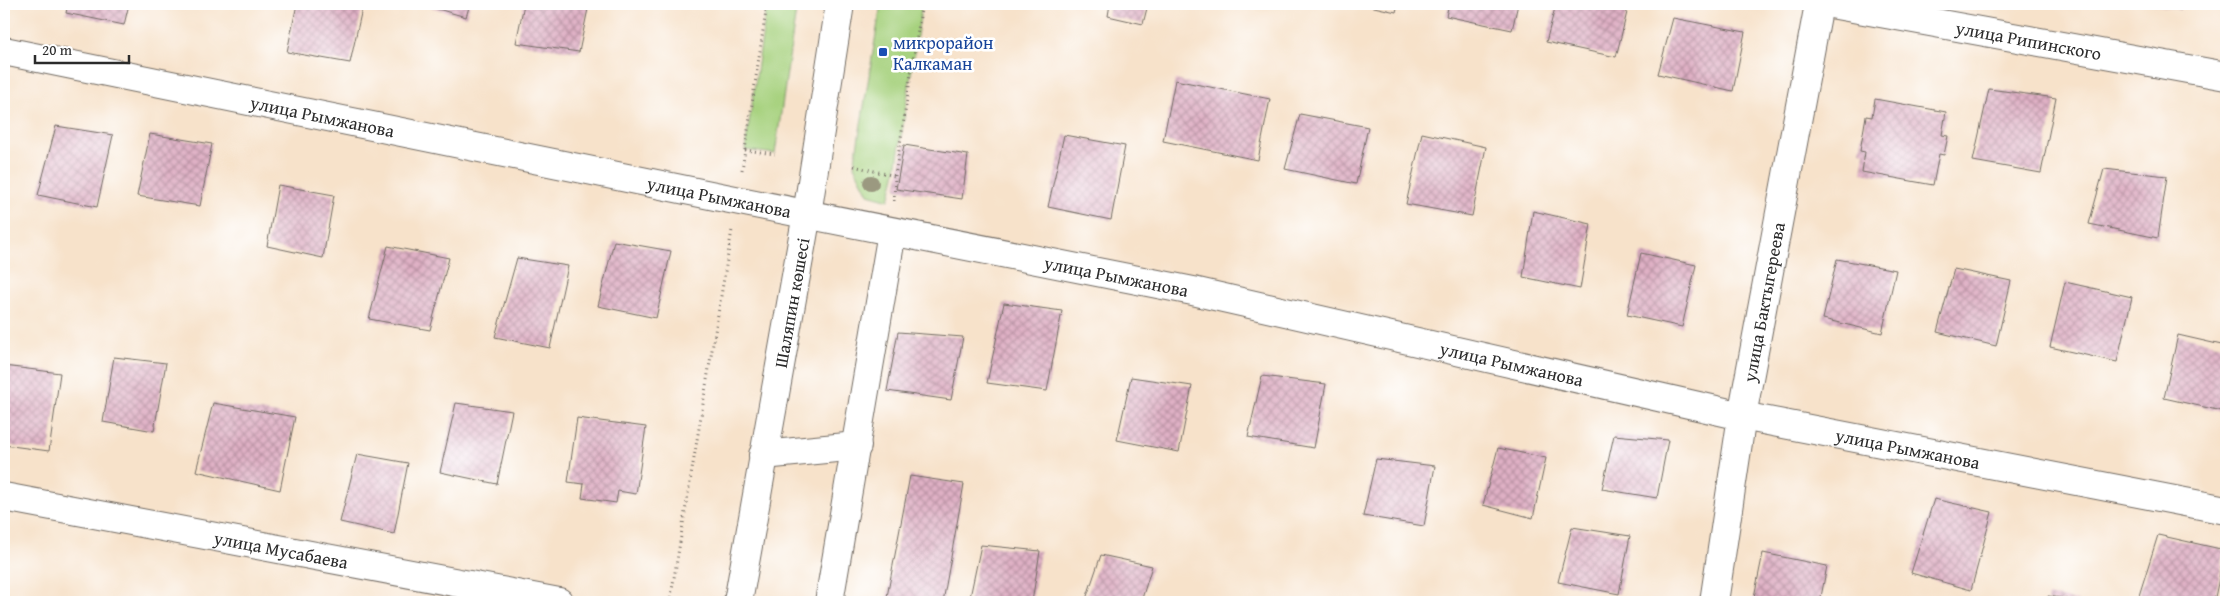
<svg xmlns="http://www.w3.org/2000/svg" width="2230" height="606" viewBox="0 0 2230 606" font-family="'Gentium Book Plus',serif">
<style>
.grass{fill:#a7d27f;stroke:#697e55}
.building{fill:url(#building-cross-hatch)}
.lines{fill:none;stroke-linecap:round;stroke-linejoin:round}
.minor-casing{stroke:#726b63;stroke-width:30}
.secondary-casing{stroke:#726b63;stroke-width:30}
.path{stroke:#726b63;stroke-width:3;stroke-dasharray:1 4;stroke-linecap:butt}
.minor{stroke:#fff;stroke-width:28}
.secondary{stroke:#fff;stroke-width:28}
.tree{fill:#9b9980}
.transit-dot{fill:#1a4fb4;stroke:#fff;stroke-width:2}
.labels{text-anchor:middle;dominant-baseline:central;stroke-width:5;stroke-linejoin:round;paint-order:stroke}
.street-label{font-size:18px;fill:#2b2b2b;stroke:#fff}
.transit-label{font-size:18px;fill:#164399;stroke:#fff;text-anchor:start}
</style>
<defs>
<pattern id="building-cross-hatch" width="8" height="8" patternUnits="userSpaceOnUse" patternTransform="scale(1.25)"><rect width="8" height="8" fill="#dfb0c5"/><path d="M0 0l8 8M0 8l8-8" fill="none" stroke="#b58fa0"/></pattern>
</defs>
<rect width="100%" height="100%" fill="#fff"/>
<filter id="ink" filterUnits="userSpaceOnUse"><feTurbulence type="fractalNoise" baseFrequency=".02" numOctaves="2"/><feDisplacementMap in="SourceGraphic" scale="10" xChannelSelector="R" yChannelSelector="G"/><feConvolveMatrix kernelMatrix="1 2 1 2 8 2 1 2 1" color-interpolation-filters="sRGB"/></filter>
<filter id="wash" filterUnits="userSpaceOnUse"><feTurbulence type="fractalNoise" baseFrequency=".0096" numOctaves="4" result="noise"/><feDisplacementMap in="SourceGraphic" scale="20" xChannelSelector="R" yChannelSelector="G"/><feGaussianBlur stdDeviation="1.12" result="paint"/><feColorMatrix in="noise" values="0 0 0 0 0 0 0 0 0 0 0 0 0 0 0 0 0 1.4 0 .05"/><feComposite in="paint" operator="in"/></filter>
<g filter="url(#wash)">
<rect width="100%" height="100%" fill="#f7e2ca"/>
<path class="grass" d="M767,4H797L775,154L745,150Z
M881,4H922L895,176L889,200L868,194L854,166Z"/>
<g id="blocks">
<path class="building" d="M68,4H129L124,25L66,13Z
M297,4H363L350,63L287,52Z
M420,4H470L466,17Z
M524,4H589L579,52L516,43Z
M1110,4H1148L1143,24L1108,16Z
M1361,4H1398L1396,12Z
M1449,4H1518L1512,30L1446,16Z
M1556,4H1629L1616,57L1546,42Z
M2153,4H2182L2181,10Z
M1673,18L1745,32L1733,91L1658,74Z
M1175,80L1270,99L1258,160L1163,141Z
M4,86L8,87L5,105L4,104Z
M1989,89L2056,98L2041,173L1973,161Z
M1875,99L1946,112L1942,135L1948,136L1944,155L1939,154L1933,185L1862,172L1865,152L1860,151L1866,116L1872,117Z
M1300,114L1368,127L1356,184L1285,169Z
M56,126L113,135L97,207L38,195Z
M1422,133L1486,147L1472,216L1406,204Z
M150,134L212,144L200,206L137,196Z
M1064,135L1125,146L1111,220L1048,207Z
M904,145L968,155L962,199L896,189Z
M2104,169L2167,176L2158,238L2089,224Z
M278,185L334,195L323,258L267,246Z
M1533,211L1591,224L1580,289L1523,277Z
M614,241L671,251L656,318L598,306Z
M388,246L449,258L430,330L369,319Z
M1641,253L1696,265L1682,327L1627,315Z
M517,258L568,266L550,348L495,337Z
M1837,259L1896,270L1882,333L1823,319Z
M1954,269L2011,281L1996,346L1937,332Z
M2065,282L2132,297L2117,362L2050,347Z
M1004,303L1062,311L1047,391L987,383Z
M898,332L963,337L951,400L887,391Z
M2178,335L2226,346V412L2164,398Z
M114,357L166,363L154,431L103,422Z
M4,366L60,373L49,451L4,445Z
M1262,376L1326,384L1314,448L1248,437Z
M1131,377L1192,386L1179,452L1117,440Z
M213,403L295,417L280,490L196,471Z
M456,403L512,411L497,484L440,472Z
M577,418L646,427L636,494L618,491L616,503L582,498L584,484L568,482Z
M1614,435L1668,440L1657,498L1602,489Z
M1498,448L1546,458L1533,518L1483,505Z
M357,454L408,463L394,534L340,522Z
M1376,459L1435,466L1424,526L1363,516Z
M910,476L964,484L943,602H886Z
M1934,499L1992,512L1971,590L1911,573Z
M1572,527L1630,536L1619,594L1558,582Z
M2158,535L2225,550L2214,602H2137Z
M981,545L1040,551L1032,602H969Z
M1763,553L1827,566L1820,602H1753Z
M1101,555L1152,566L1141,602H1085Z
M2048,596L2078,601V602H2047Z"/>
</g>
</g>
<g filter="url(#ink)">
<use href="#blocks" fill-opacity="0" stroke="#726b63" stroke-width="1"/>
<g class="lines">
<defs>
<g id="minor">
<path id="s1" d="M1831,4L2226,76"/>
<path id="s2" d="M4,51L720,197L1193,291L1742,416L2226,510"/>
<path d="M763,455L857,446"/>
<path id="s3" d="M4,497L559,602"/>
<path d="M829,602L892,232"/>
<path id="s4" d="M1714,602L1742,416L1819,4"/>
</g>
<g id="secondary">
<path id="s5" d="M738,602L807,214L840,4"/>
</g>
</defs>
<use href="#minor" class="minor-casing"/>
<use href="#secondary" class="secondary-casing"/>
<path class="path" d="M745,150L775,154
M854,166L895,176
M742,170L767,4
M894,201L895,176L922,4
M670,602L732,230"/>
<use href="#minor" class="minor"/>
<use href="#secondary" class="secondary"/>
</g>
<circle class="tree" cx="871" cy="183" r="8"/>
</g>
<rect class="transit-dot" x="878" y="47" width="10" height="10" rx="2.5"/>
<g class="labels">
<g class="street-label">
<text stroke="none"><textPath href="#s1" startOffset="201">улица Рипинского</textPath></text>
<text stroke="none"><textPath href="#s2" startOffset="325">улица Рымжанова</textPath></text>
<text stroke="none"><textPath href="#s2" startOffset="730">улица Рымжанова</textPath></text>
<text stroke="none"><textPath href="#s2" startOffset="1135">улица Рымжанова</textPath></text>
<text stroke="none"><textPath href="#s4" startOffset="304">улица Бактыгереева</textPath></text>
<text stroke="none"><textPath href="#s5" startOffset="304">Шаляпин көшесі</textPath></text>
<text stroke="none"><textPath href="#s2" startOffset="1540">улица Рымжанова</textPath></text>
<text stroke="none"><textPath href="#s2" startOffset="1945">улица Рымжанова</textPath></text>
<text stroke="none"><textPath href="#s3" startOffset="282">улица Мусабаева</textPath></text>
</g>
<g class="transit-label">
<text x="893" y="42">микрорайон<tspan x="893" dy="21">Калкаман</tspan></text>
</g>
</g>
<rect width="2230" height="606" fill="none" stroke="#fff" stroke-width="20"/>
<path d="M35 55v8h94v-8" fill="none" stroke="#2b2b2b" stroke-width="2.5"/>
<text x="42" y="55" font-size="15" fill="#2b2b2b" stroke="#ffffff" stroke-width="4" paint-order="stroke">20 m</text>
</svg>
